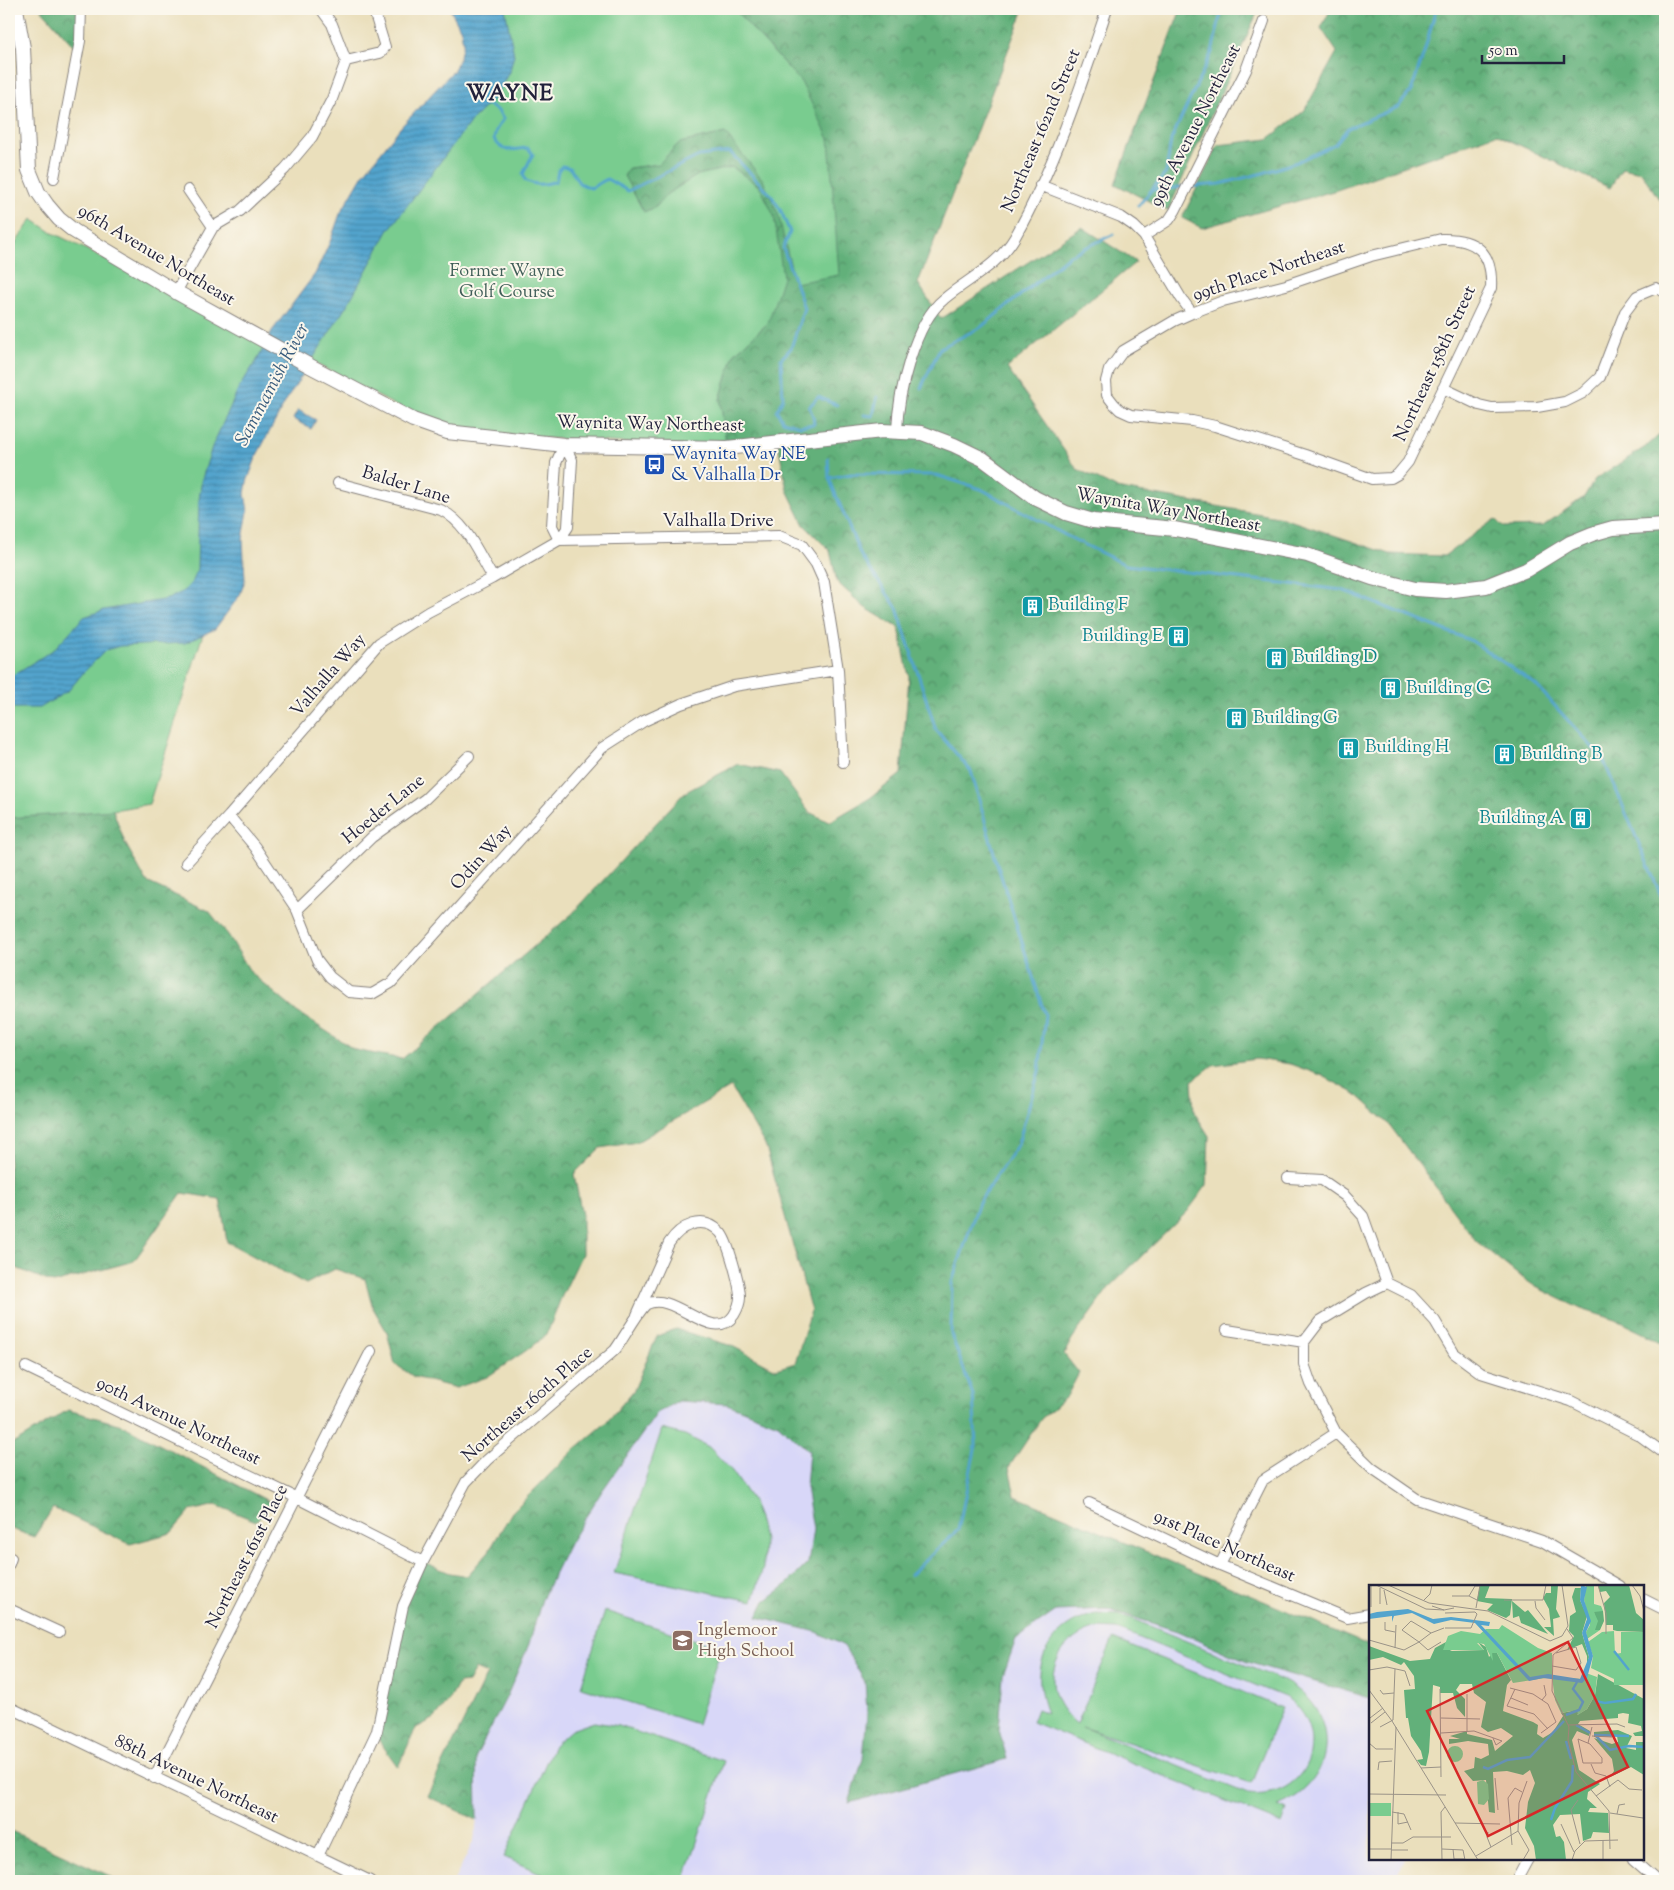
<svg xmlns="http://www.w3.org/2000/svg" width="1674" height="1890" viewBox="0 0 1674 1890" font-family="'Sorts Mill Goudy',serif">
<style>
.built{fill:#d8d7f8}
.forest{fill:url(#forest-crowns);stroke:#42695a}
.park{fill:#79cc8f;stroke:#4e7765;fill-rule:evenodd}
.water{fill:url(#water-rules);stroke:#3a6384}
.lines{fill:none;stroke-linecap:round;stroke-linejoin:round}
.stream{stroke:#53a4cd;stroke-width:3}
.street-casing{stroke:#86807c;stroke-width:12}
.secondary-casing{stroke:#86807c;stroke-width:16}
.street{stroke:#fff;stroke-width:10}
.secondary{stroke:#fff;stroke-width:14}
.labels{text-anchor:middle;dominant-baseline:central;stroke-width:4;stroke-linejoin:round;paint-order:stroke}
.street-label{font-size:18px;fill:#22223b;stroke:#fbf7ec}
.park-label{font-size:18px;fill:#405e58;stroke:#fbf7ec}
.transit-label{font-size:18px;fill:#164399;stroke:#fbf7ec;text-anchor:start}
.culture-label{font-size:18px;fill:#0d838f;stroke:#fbf7ec;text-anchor:start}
.education-label{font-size:18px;fill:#785e54;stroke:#fbf7ec;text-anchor:start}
.water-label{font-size:19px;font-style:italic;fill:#385c7d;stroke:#fbf7ec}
.district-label{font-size:22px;font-weight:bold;letter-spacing:1px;fill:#22223b;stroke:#fbf7ec}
.inset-river{fill:none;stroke:#53a4cd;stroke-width:2.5}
.inset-road{fill:none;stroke:#9a9388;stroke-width:1}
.view{fill:#d62828;fill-opacity:0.15;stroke:#d62828;stroke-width:2.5}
.inset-edge{fill:none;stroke:#22223b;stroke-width:2.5}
</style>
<defs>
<pattern id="forest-crowns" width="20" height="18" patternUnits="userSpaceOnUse" patternTransform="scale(1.25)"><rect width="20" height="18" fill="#62b07a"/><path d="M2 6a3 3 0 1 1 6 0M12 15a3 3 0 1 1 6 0" fill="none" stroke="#508f65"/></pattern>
<pattern id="water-rules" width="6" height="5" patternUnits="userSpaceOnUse" patternTransform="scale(1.25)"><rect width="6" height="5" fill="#53a4cd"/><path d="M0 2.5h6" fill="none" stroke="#4485a8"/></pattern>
</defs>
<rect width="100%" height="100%" fill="#fbf7ec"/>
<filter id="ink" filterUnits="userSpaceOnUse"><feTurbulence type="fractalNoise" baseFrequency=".02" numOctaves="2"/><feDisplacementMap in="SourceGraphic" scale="10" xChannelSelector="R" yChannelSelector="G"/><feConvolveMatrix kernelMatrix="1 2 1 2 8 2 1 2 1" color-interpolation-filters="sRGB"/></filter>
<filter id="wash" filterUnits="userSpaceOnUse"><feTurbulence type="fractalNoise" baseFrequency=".0096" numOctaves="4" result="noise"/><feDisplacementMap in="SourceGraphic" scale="20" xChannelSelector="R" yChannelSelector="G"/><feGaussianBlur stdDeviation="1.12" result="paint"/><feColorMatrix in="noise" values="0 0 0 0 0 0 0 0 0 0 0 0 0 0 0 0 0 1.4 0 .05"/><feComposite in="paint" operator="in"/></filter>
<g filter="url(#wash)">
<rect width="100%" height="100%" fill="#eadfbc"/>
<path class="built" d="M678,1401L727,1404L778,1424L809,1451L806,1487L813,1529L808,1563L785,1586L765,1601L757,1617L817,1632L844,1646L865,1682L867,1713L863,1759L849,1802L1006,1759L999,1730L1003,1676L1016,1639L1056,1611L1107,1609L1177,1631L1247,1662L1370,1698V1859H1405L1394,1881H454L474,1840L477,1820L476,1756L507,1696L529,1644L542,1599L570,1542L602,1491L657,1413Z"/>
<path class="forest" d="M41,9H83L76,49Z
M734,9H1024L918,283L941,319L1082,227L1136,262L1007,368L1077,469L1116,488L1283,518L1390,554L1444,556L1495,519L1503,527L1543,526L1584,497L1595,479L1647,446L1665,430V1346L1653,1338L1616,1320L1581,1309L1536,1287L1517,1274L1476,1241L1388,1123L1356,1094L1323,1076L1290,1064L1257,1059L1213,1065L1192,1081L1194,1112L1209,1136L1207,1185L1187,1212L1108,1289L1072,1339L1064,1354L1079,1373L1067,1396L1041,1419L1009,1467L1015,1496L1370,1646V1698L1247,1662L1177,1631L1107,1609L1056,1611L1016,1639L1003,1676L999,1730L1007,1759L849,1803L863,1759L867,1713L865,1682L844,1646L817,1632L757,1617L765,1601L785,1586L808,1563L813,1529L806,1487L809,1451L778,1424L727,1404L678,1401L657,1413L602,1491L570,1542L542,1599L529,1644L507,1696L476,1756L477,1820L427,1796L487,1674L475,1669L468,1682L459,1683L449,1701L435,1718L416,1728L398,1767L375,1735L403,1606L423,1562L450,1573L467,1576L489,1551L512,1512L574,1450L606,1423L634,1390L657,1336L676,1329L732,1346L776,1369L795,1363L811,1311L766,1147L731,1087L637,1142L600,1148L574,1174L582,1215V1254L561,1298L547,1334L527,1350L487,1377L456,1388L414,1377L395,1364L387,1332L373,1308L365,1279L335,1269L306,1284L227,1242L220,1199L182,1193L134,1261L53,1283L9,1265V818L113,810L125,843L147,882L209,911L229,936L251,973L297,1012L355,1050L402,1059L572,914L684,793L738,764L780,773L809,812L829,822L870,798L901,774L909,677L899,628L864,607L837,582L830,551L804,525L787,490L778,443L727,448L720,399L734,354L768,323L760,187L732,167L698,175L667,194L656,207L644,212L624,176L629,168L659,164L679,143L725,133L801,82Z
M1181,9H1259L1168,211L1115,184Z
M1331,9H1665V208L1641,172L1622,168L1610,188L1496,134L1337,190L1202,228L1182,218L1218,145L1268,139L1304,111L1337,52L1321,28Z
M68,1410L122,1425L274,1504L256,1521L216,1505L190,1511L171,1533L130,1544L53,1508L34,1537L9,1528V1444L16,1442Z
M9,1830L108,1875L118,1881H9Z"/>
<path class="park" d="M474,9H734L801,82L829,139L839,275L795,283L778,214L763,180L725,133L679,143L659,164L629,168L624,176L644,212L656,207L667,194L698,175L732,167L760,187L774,216L783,277L768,323L734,354L720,399L727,449L447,432L291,351L454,93Z
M32,219L53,233L289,350L262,408L216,593L149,804L113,810L9,818V253Z
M662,1429L685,1435L709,1447L732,1471L753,1502L764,1539L763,1568L753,1601L614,1573Z
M605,1611L721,1648L697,1724L581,1687Z
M1096,1614L1119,1615L1130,1618L1284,1681C1342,1711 1338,1782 1278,1806L1287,1810L1282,1824L1032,1722L1037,1709L1047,1713C1028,1667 1047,1626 1096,1614ZM1098,1628L1116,1629L1125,1632L1287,1698C1334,1734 1307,1801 1248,1794L1082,1727L1251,1783L1282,1708L1113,1639L1077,1724C1037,1694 1049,1640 1098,1628Z
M594,1722L619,1726L724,1761L684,1881H558L504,1857L554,1745L571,1730Z"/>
<path class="water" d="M450,9H505L514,55L510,70L496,96L471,121L388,231L349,302L287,399L257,455L247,482L245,494L248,511L243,539L245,580L240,595L215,629L185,643L120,646L106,650L83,673L69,690L40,708H9V675H13L53,650L84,617L104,610L168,599L184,591L193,581L197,569L199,500L202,479L212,447L240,386L259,357L272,331L315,274L330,242L340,214L362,176L400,128L454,70L460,56L463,43L461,30Z
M298,410L316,420L311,429L293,419Z"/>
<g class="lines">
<path class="stream" d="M777,11L778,9
M485,103L498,111L503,119L496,130L494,139C504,155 513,149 528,148L533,154L523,174L525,180C536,186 544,185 556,181L558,171L562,166L570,168L579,183L591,188L607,179L628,191L699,156L730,152L771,195L780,209L790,232L783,248L804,308L791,348L781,359L783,398L777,411L783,421L800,426L814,424L813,416L809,407L818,397L837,405
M1152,190L1220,184L1263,173L1297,162L1335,144L1348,128L1398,107L1411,91L1424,53L1436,9
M1138,206L1166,173L1171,140L1212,52L1222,9
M921,388L940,348L981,327L1070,255L1114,234
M864,415L873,416L877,397
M828,458L829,478L861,556L897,608L936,730L971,771L996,860L1045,1015L1039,1071L1018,1144L979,1202L952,1282L951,1334L973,1395L976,1445L958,1530L910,1575
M829,478L851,474L936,475L981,489L1067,536L1126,565L1342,590L1472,641L1535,684L1603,759L1665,905"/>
</g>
</g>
<g filter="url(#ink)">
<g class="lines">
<defs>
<path id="street" d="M346,61L380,53L385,47L374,11
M54,178L80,41L81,9
M1040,185L1121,217L1134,226L1144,236L1181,298L1192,313
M188,190L213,227
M1144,236L1169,220L1175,211L1246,70L1264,21
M1441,239C1476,238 1493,252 1491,288L1408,462L1398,474L1391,478L1372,479L1305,455L1215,426L1192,421L1131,415L1120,410L1114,404L1107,395L1106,381L1109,370L1123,351L1174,321L1192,313L1223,301L1286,285L1371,256Z
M176,292L213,227L240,211L285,169L312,137L332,99L346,61L332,24L321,9
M1443,388L1479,405L1492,408L1537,407L1565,402L1583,393L1600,377L1625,312L1637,296L1656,288L1665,292
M897,431C898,394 914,323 944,299C969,278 998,266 1015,237C1055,166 1081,86 1107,9
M338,483L441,510C467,523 478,553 493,578
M559,540L779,536L802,545L816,564L824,582L838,670L843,762
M559,540L552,526L556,463L564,445
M229,816L255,847L297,910L317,960L330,977L349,992L372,994L391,983L602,748L644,721L681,704L734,686L838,670
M186,863L229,816L379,643L428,612L493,578L559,540L568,527L572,460L564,445
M297,910L372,837L425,799L469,756
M1288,1178L1322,1180L1345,1196L1363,1216L1387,1283
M1387,1283L1366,1293L1320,1321L1304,1342V1364L1311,1384L1336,1433L1372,1468L1417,1499L1542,1541L1620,1586
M1387,1283L1411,1295L1435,1321L1454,1353L1481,1373L1571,1401L1639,1435L1665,1454
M1227,1330L1304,1342
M26,1367L297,1498L423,1562
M1089,1503L1220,1565L1347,1618L1370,1614
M9,1564L11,1558
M1220,1565L1263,1480L1336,1433
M1643,1599L1665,1610
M9,1609L59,1632
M9,1707L370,1881
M154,1778L371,1351
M318,1856L377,1731L403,1606L423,1562L466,1482L487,1460L615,1350C622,1341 640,1308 647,1304C674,1290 713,1346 734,1315C737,1310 740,1303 740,1297C740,1285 728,1240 720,1232C703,1214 680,1226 669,1243L637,1315
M1633,1860L1657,1881
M346,1881L351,1872
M1516,1881L1528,1859"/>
<path id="secondary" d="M16,9L23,48L29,170L38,192L47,205L59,219L74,231L176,292L312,367L413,420L447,432L564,445L727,448L882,431L922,433L954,445L983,459L1035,498L1066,513L1093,521L1175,529L1307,555L1372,578L1415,589L1446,591L1486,586L1526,570L1570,543L1592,534L1613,528L1665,525"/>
</defs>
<use href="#street" class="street-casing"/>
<use href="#secondary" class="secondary-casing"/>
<use href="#street" class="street"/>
<use href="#secondary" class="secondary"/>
</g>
</g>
<defs>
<symbol id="bus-square" viewBox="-11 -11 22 22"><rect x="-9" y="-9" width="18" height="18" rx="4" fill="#1a4fb4" stroke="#fbf7ec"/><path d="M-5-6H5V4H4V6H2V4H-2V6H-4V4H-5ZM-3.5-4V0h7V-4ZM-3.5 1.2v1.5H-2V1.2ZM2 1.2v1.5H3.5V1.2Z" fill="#fff"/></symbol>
<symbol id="building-square" viewBox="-11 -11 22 22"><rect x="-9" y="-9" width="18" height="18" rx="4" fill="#0f9aa8" stroke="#fbf7ec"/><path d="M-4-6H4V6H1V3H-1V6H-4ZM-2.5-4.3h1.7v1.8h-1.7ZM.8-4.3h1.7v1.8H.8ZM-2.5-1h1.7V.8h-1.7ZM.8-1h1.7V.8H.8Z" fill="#fff"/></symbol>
<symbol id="school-square" viewBox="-11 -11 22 22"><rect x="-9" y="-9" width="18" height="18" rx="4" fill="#8d6e63" stroke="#fbf7ec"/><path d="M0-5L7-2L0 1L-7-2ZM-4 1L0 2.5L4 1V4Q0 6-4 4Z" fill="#fff"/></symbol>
</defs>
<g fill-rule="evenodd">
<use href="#bus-square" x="642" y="452" width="25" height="25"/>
<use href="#building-square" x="1020" y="594" width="25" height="25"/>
<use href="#building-square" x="1166" y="624" width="25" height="25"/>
<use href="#building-square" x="1264" y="646" width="25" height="25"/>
<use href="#building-square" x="1378" y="676" width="25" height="25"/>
<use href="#building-square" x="1224" y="706" width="25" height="25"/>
<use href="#building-square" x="1336" y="736" width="25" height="25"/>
<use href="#building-square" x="1492" y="742" width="25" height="25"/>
<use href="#building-square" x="1568" y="806" width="25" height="25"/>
<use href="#school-square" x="670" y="1628" width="25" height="25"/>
</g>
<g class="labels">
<g class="street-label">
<text transform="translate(1196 126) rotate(-63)">99th Avenue Northeast</text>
<text transform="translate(1042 131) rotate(-67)">Northeast 162nd Street</text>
<text transform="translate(156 256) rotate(31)">96th Avenue Northeast</text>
<text transform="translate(1269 272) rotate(-18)">99th Place Northeast</text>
<text transform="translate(1436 364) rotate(-65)">Northeast 158th Street</text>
<text transform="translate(650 425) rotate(1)">Waynita Way Northeast</text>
<text transform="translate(406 486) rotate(17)">Balder Lane</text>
<text transform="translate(1168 511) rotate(10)">Waynita Way Northeast</text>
<text x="718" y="522">Valhalla Drive</text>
<text transform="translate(329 676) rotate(-49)">Valhalla Way</text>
<text transform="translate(384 810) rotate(-39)">Hoeder Lane</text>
<text transform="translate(482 858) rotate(-48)">Odin Way</text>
<text transform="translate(528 1405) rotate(-41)">Northeast 160th Place</text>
<text transform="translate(178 1422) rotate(26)">90th Avenue Northeast</text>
<text transform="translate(1224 1547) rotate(24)">91st Place Northeast</text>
<text transform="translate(248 1557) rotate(-63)">Northeast 161st Place</text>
<text transform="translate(196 1780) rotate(26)">88th Avenue Northeast</text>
</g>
<g class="park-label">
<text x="507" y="272">Former Wayne<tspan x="507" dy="21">Golf Course</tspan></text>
</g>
<g class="transit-label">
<text x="671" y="455">Waynita Way NE<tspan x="671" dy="21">&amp; Valhalla Dr</tspan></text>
</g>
<g class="culture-label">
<text x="1048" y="606">Building F</text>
<text x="1163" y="637" text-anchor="end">Building E</text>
<text x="1293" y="658">Building D</text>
<text x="1406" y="689">Building C</text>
<text x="1253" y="719">Building G</text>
<text x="1365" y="748">Building H</text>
<text x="1521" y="755">Building B</text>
<text x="1564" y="819" text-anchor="end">Building A</text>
</g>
<g class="education-label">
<text x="698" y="1631">Inglemoor<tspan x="698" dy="21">High School</tspan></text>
</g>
<g class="water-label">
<text transform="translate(273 385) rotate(-62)">Sammamish River</text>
</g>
<g class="district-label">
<text x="510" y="95">WAYNE</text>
</g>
</g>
<g transform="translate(1369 1585)">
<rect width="275" height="275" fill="#eadfbc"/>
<path d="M111,0H121L116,13L143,14L141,30L137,33L118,25L124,19L108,16ZM182,0H189L187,24L191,32L184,34L185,51L175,42H182L180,24L174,13L177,8H182ZM229,0H260L267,28L275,35V47L248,46L244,45V40H237L235,18L241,12L237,6L231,7ZM206,3H212L211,15L218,31L213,48L220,72L218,80V71L213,59L198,65L205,51L200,46L201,31L207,27L203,12ZM143,16L156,27L159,25L179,49L152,38L150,31L144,33ZM225,26H234L235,36L231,45H226ZM77,57L76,63L83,66L115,65L109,57L117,62L120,72L125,66L128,68L142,95L138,100L134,126L164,137L169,140L168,149L174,153L184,147L194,131L192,128L203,126L208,110L216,121L208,130L218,124L226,110L229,89L275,114V151H266L264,148L273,146L272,141L259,138L260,129L254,128L249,129V133L211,136L209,139L221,146L220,151L208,146L203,155L210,185L231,199L219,207L218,214L228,223H221L219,227L239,228L240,248L224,247L222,253L214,256L211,229L191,230L184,240L187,252L191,251L195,257L197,275H167L165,261L156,243L159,217L166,198L161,185L154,190L138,186L124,187L126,228L120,227L117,195L104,196L95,186L105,183L106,172L112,174L120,170L119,159L99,156L80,159V154H91L81,151L98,146V149L123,155L126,166L144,151L132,143L119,147L112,142L117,117L105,108L103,99H91L87,105L96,114V132L88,123L84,108H71V102L64,100L60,167L57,181L52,180L48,175L54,174L52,166L42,151L39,133H37L35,105L46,104L45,91L35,77L32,80L14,72L0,75V61L41,76L61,74L66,63ZM249,145L263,151L257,163L267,165V157H275V190L262,182L241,192L245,186L243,174L225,153L243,159L249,157L248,151L225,152V147Z" fill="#62b07a"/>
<path d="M217,0H225V19L232,21L234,26L225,27L229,36L226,45H231L218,54L217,47L221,40L215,15ZM133,40L169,63L183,68V92L214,94L217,88L228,92L226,110L218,124L209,130L208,125L192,128L186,115L183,92L144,98L128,68H123L124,76L115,59L108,58L115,65H74L79,51L92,46L111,49L117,44H130ZM245,46L246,69L252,68V47H275V100H245V94L222,83L224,71L219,57L233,47ZM78 169a8 8 0 1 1 16 0a8 8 0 1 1-16 0ZM114,195L119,199L120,214L115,220L109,219L108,197ZM0,218H22V231H0Z" fill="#79cc8f"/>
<path d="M212,0L218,2L215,15L222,36L217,47L224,71L218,93L213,98L174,93L160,96L106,38L82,35L65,39L43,28L25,31L23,37V31L0,34V29L8,27L39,24L64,34L82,32L121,37L120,41L112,40L161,92L179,89L211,94L220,72L213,48L218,34L211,15Z" fill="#53a4cd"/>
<path class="inset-river" d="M245,66L260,85M226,116L236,118L264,114L267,109M197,130L210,125L214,117L204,104L208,97M207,140L221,148M225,150L260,151M227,151L241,165L260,161L275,162M197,156L202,174M114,182L119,184L138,175L161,172L195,136M182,235L186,223L203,196L204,180"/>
<path class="inset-road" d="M7,0L57,24L75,25M19,0L60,18L119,26L181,56L193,51L199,41L193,0M229,0L237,28V49M263,0L271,11L275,26M11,3V19M15,5L18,20M83,11H100L108,15M100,11L106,1H111M55,15L61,9L63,0M135,15H174L177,0M166,16L167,23L176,35M63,21L75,25L85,23M2,22V0M107,23L111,0M76,28L106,27L108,29L102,43H76M16,37V45L26,47M198,44L204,53L184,70L183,106L200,142L199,155L207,187L240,226L241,264M62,48L50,57L33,45L42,36L62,48L75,43M0,55L35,65L50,57L59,65L72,57M26,63L27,40M183,81L207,85L212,78L207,62L187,68M0,85L18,82L36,86L41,101M141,103L164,109L179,119L187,137L172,148M71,104L72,192M146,104L138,121L165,129L179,144M0,105L23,136L109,275M11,105L14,109L25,108M142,113L159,120M173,115L177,110L175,100M1,133L14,123M72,133L111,134M2,138L16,127M199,140L248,139L256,142M11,142L24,135L26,84M98,146V109M72,148L105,146L133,156L127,160L124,153M223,151L243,152M209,154L221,159L233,173V178H214ZM0,158L7,164H24M219,158L223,142M222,179L226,188L237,191L241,202M52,183L72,182M9,185L10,177L23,176M126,193L129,225M0,209L77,210M227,211L249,195L260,204L273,205M209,215L202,225L211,259M23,227L35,229L42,245M29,227V239L39,237M241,228L274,233M248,229L250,220L256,219M86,238L131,239M192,239L205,267M119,247L118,252L122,262M22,258H34L44,252H82M143,260L139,213L146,203L153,207M0,264H22M73,264L94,265L96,275M84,264L85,274H96M22,265H39M107,271L149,246M22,275L27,142M73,275L72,227L76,222M154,275L160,265L149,246L150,218L158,196M203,275L206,266L216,256L249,255M234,275V255"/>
<path class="view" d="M199,57L259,182L119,251L58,126Z"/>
<rect width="275" height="275" class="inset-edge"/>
</g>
<rect width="1674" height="1890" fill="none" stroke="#fbf7ec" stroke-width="30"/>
<path d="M1482 55v8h82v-8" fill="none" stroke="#22223b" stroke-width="2.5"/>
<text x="1489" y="55" font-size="15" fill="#22223b" stroke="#fbf7ec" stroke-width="4" paint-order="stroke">50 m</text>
</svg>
